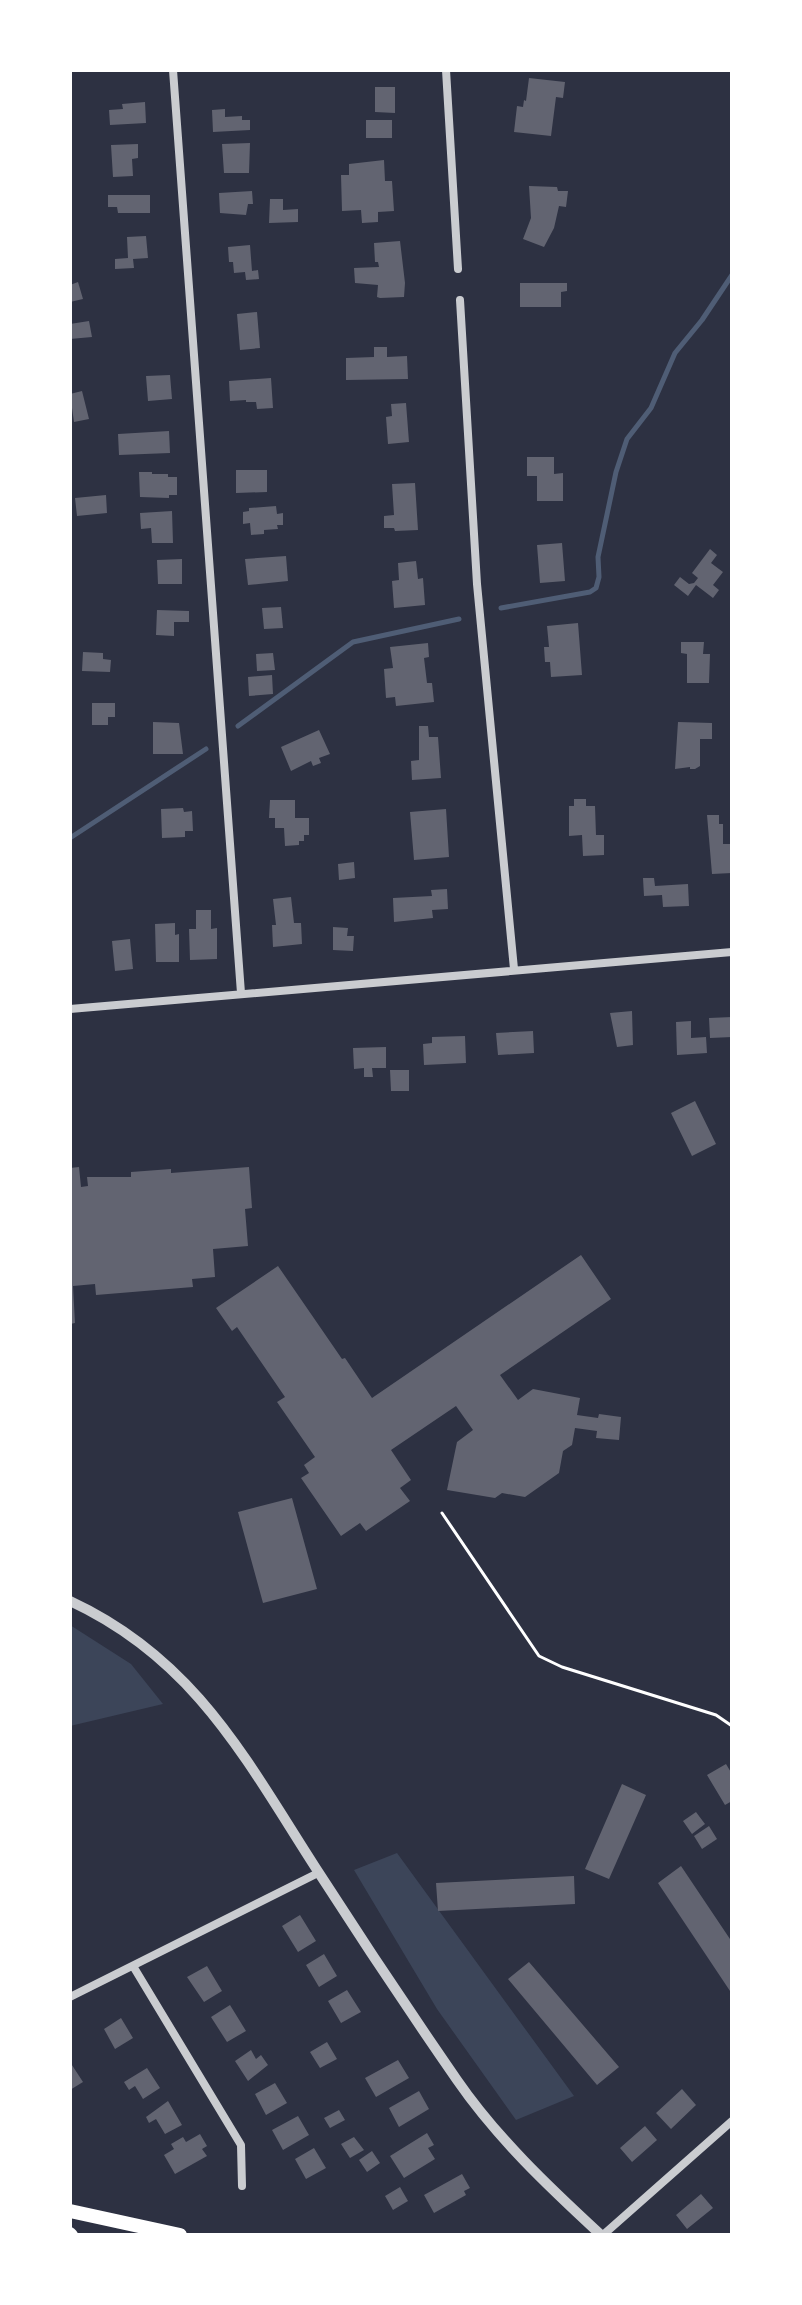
<svg xmlns="http://www.w3.org/2000/svg" width="802" height="2305" viewBox="0 0 802 2305" font-family="Overpass,sans-serif">
<style>
.green{fill:#3c4559}
.lines{fill:none;stroke-linecap:round;stroke-linejoin:round}
.stream{stroke:#4f5d75;stroke-width:5}
.building{fill:#626471}
.path{stroke:#fff;stroke-width:3}
.minor{stroke:#caccd0;stroke-width:8}
.tertiary{stroke:#caccd0;stroke-width:10}
.primary{stroke:#fff;stroke-width:12}
.motorway{stroke:#fff;stroke-width:14}
</style>
<rect width="100%" height="100%" fill="#2d3142"/>
<path class="green" d="M70,1625L131,1664L163,1704L70,1726Z
M397,1853L574,2096L516,2120L437,2009L354,1870Z"/>
<g class="lines">
<path class="stream" d="M501,608L590,592L596,588L599,577L598,557L616,472L627,439L651,408L675,353L702,320L732,275
M238,726L353,642L459,619
M70,838L206,749"/>
</g>
<path class="building" d="M529,78L565,82L563,98L556,97L551,136L514,132L517,106L523,107L524,100L526,101Z
M375,87H395V113L375,112Z
M145,102L146,123L110,125L109,110L123,109L122,104Z
M225,109V117L242,116V120H250V130L213,132L212,110Z
M366,120H392V138H366Z
M250,143L249,173H224L222,144Z
M138,144V158L132,159L133,176L113,177L111,145Z
M384,160L385,181H392L394,211L378,212V222L362,223L361,210L342,211L341,175H349V164Z
M529,186L557,187L558,191H568L566,207L559,206L554,228L544,247L523,239L531,218Z
M252,191L253,204H248L246,215L220,213L219,193Z
M108,195H150V213H118L117,207H108Z
M270,199H283V210L298,209V222L269,223Z
M146,236L148,258L133,259L134,268L115,269V259L128,258L127,237Z
M400,241L405,283L404,297L380,298L377,297L378,285L355,283L354,268L379,267L378,262H375L374,243Z
M250,245L252,271L258,270L259,279L246,280L245,272L234,273L233,262H229L228,247Z
M78,282L83,299L70,302V285Z
M520,283H567V291L561,292V307H520Z
M257,312L260,348L240,350L237,314Z
M89,321L92,337L70,339V324Z
M374,347H387V357L407,356L408,379L346,380V358L374,357Z
M170,375L172,399L148,401L146,376Z
M271,378L273,408L257,409L256,402H246V400L230,401L229,381Z
M82,391L89,419L74,422L70,394Z
M406,403L409,442L388,444L386,417L392,416L391,404Z
M169,431L170,453L119,455L118,434Z
M527,457H554V474L563,473V501H537V476H527Z
M236,470H267V492L236,493Z
M139,472H152V474H168V477H177V495H169V498L140,497Z
M415,483L418,530L395,531L394,528H384V516L394,515L392,484Z
M106,495L107,513L77,516L75,498Z
M276,506L277,514L283,513V525H277L278,529L264,530V534L251,535L250,523L243,524V512L249,511V508Z
M172,511L173,543H152L151,528L141,529L140,513Z
M562,543L565,581L540,583L537,545Z
M710,549L717,555L711,563L723,572L713,585L719,590L713,598L696,585L688,596L674,585L680,577L689,584L694,583L698,578L692,573Z
M286,556L288,581L248,585L245,559Z
M182,559V584H158L157,560Z
M416,561L418,579L423,578L425,605L394,608L392,581L399,580L398,563Z
M281,607L283,628L264,629L262,608Z
M157,610L189,611V622H174V636L156,635Z
M578,623L582,675L551,677L550,662H545L544,647H549L547,626Z
M681,642H704L703,654H710L709,683H687V654L681,653Z
M428,643L429,657L424,658L427,683H432L434,702L396,706L395,697L386,698L384,669L393,668L390,647Z
M83,652L103,653V659L111,660L110,672L82,671Z
M273,653L275,670L257,671L256,654Z
M272,675L273,694L249,696L248,677Z
M92,703H115V717H108V725H92Z
M153,722L179,723L183,754H153Z
M678,722L712,723V739H700V766L695,769H690V767L675,769Z
M419,726H428L429,737H438L441,778L412,780L411,761L419,760Z
M319,730L330,754L319,758L321,763L313,766L311,761L291,771L281,747Z
M574,799H586V806H595L596,835H604V855L583,856L582,835L569,836V806H574Z
M270,800H295V818H309V835H304V841H299V845L285,846L284,828H275V818H269Z
M183,808L184,812L192,811L193,831H185V837L162,838L161,809Z
M446,809L449,857L414,860L410,812Z
M707,815H719V824H723V844H731L732,873L712,874Z
M354,862L355,878L339,880L338,864Z
M643,878H654L655,886L688,884L689,906L663,907L662,895L644,896Z
M447,889L448,909L432,910L433,918L394,922L393,898L432,896L431,890Z
M291,897L294,923H301L302,944L273,947L272,925H276L273,899Z
M196,910H211V929L217,928V959L190,960L189,929H196Z
M175,923V935L179,934V962H156L155,924Z
M333,927L348,928L347,936H354L353,951L333,950Z
M130,939L133,969L115,971L112,941Z
M632,1011L633,1045L617,1047L610,1013Z
M732,1017V1037L710,1038L709,1018Z
M691,1021V1038L706,1037L707,1053L677,1055L676,1022Z
M533,1031L534,1053L498,1055L496,1033Z
M465,1036L466,1063L424,1065L423,1044L432,1043V1037Z
M386,1047V1068H372L373,1077H364V1068L354,1069L353,1048Z
M390,1070H409V1091H391Z
M695,1101L716,1144L692,1156L671,1113Z
M79,1167L81,1187L88,1186L87,1177H131V1172L171,1169V1173L249,1167L252,1208L245,1209L248,1246L213,1249L215,1277L192,1279L193,1287L96,1295L95,1284L73,1286L75,1323L70,1324V1168Z
M581,1255L611,1299L500,1375L518,1400L533,1389L580,1398L577,1415L598,1418L599,1414L621,1417L619,1440L596,1438L597,1431L575,1428L572,1445L563,1451L559,1473L525,1497L502,1493L495,1498L447,1490L457,1442L473,1430L456,1406L391,1450L411,1480L400,1488L410,1501L366,1531L360,1523L341,1536L301,1478L309,1473L304,1465L315,1457L277,1402L285,1397L237,1327L232,1331L216,1308L278,1266L342,1359L345,1358L372,1398Z
M292,1498L317,1589L263,1603L238,1512Z
M726,1764L732,1774V1801L725,1805L707,1775Z
M622,1784L646,1795L609,1879L585,1869Z
M696,1812L705,1824L692,1834L683,1821Z
M709,1826L717,1839L702,1849L694,1836Z
M681,1866L732,1942V1994L658,1883Z
M574,1876L575,1904L438,1911L436,1883Z
M300,1915L316,1941L298,1952L282,1926Z
M324,1954L337,1976L319,1987L306,1965Z
M529,1962L619,2067L597,2085L508,1979Z
M207,1966L222,1991L204,2002L187,1977Z
M347,1990L361,2012L341,2023L328,2001Z
M230,2005L246,2031L227,2042L211,2017Z
M121,2018L133,2038L115,2049L104,2029Z
M327,2042L337,2059L320,2068L310,2052Z
M251,2050L256,2059L261,2055L268,2065L248,2081L235,2061Z
M398,2060L409,2078L376,2097L365,2078Z
M70,2062L83,2082L70,2090Z
M147,2068L160,2088L143,2099L135,2086L129,2090L124,2082Z
M275,2083L287,2103L266,2115L255,2094Z
M682,2089L696,2105L671,2129L656,2113Z
M419,2091L429,2109L399,2127L389,2108Z
M168,2101L182,2125L165,2134L156,2119L149,2123L146,2117Z
M339,2110L345,2120L330,2128L324,2118Z
M298,2116L309,2135L283,2150L272,2130Z
M645,2126L657,2140L632,2162L620,2148Z
M427,2133L434,2145L428,2148L435,2159L404,2178L390,2156Z
M200,2134L207,2146L202,2149L207,2156L175,2174L164,2155L174,2149L171,2144L183,2137L186,2142Z
M354,2137L364,2150L350,2158L341,2144Z
M314,2148L326,2168L306,2179L295,2159Z
M372,2151L380,2163L367,2172L359,2160Z
M462,2174L470,2188L464,2191L466,2195L434,2213L424,2195Z
M400,2187L408,2201L393,2210L385,2196Z
M701,2194L713,2208L687,2229L676,2215Z"/>
<g class="lines">
<path class="path" d="M442,1513L539,1656L562,1667L716,1715L732,1726"/>
<path class="minor" d="M173,70L241,993
M446,70L458,269
M460,300L477,584L514,969
M70,1009L732,952
M133,1966L241,2145L242,2186
M70,1997L318,1873
M603,2235L732,2121"/>
<path class="tertiary" d="M70,1601C197,1660 247,1762 319,1873C364,1943 410,2012 457,2080C497,2138 549,2187 601,2235"/>
<path class="primary" d="M70,2233L72,2235"/>
<path class="motorway" d="M70,2211L180,2235"/>
</g>
<rect width="802" height="2305" fill="none" stroke="#ffffff" stroke-width="144"/>
</svg>
